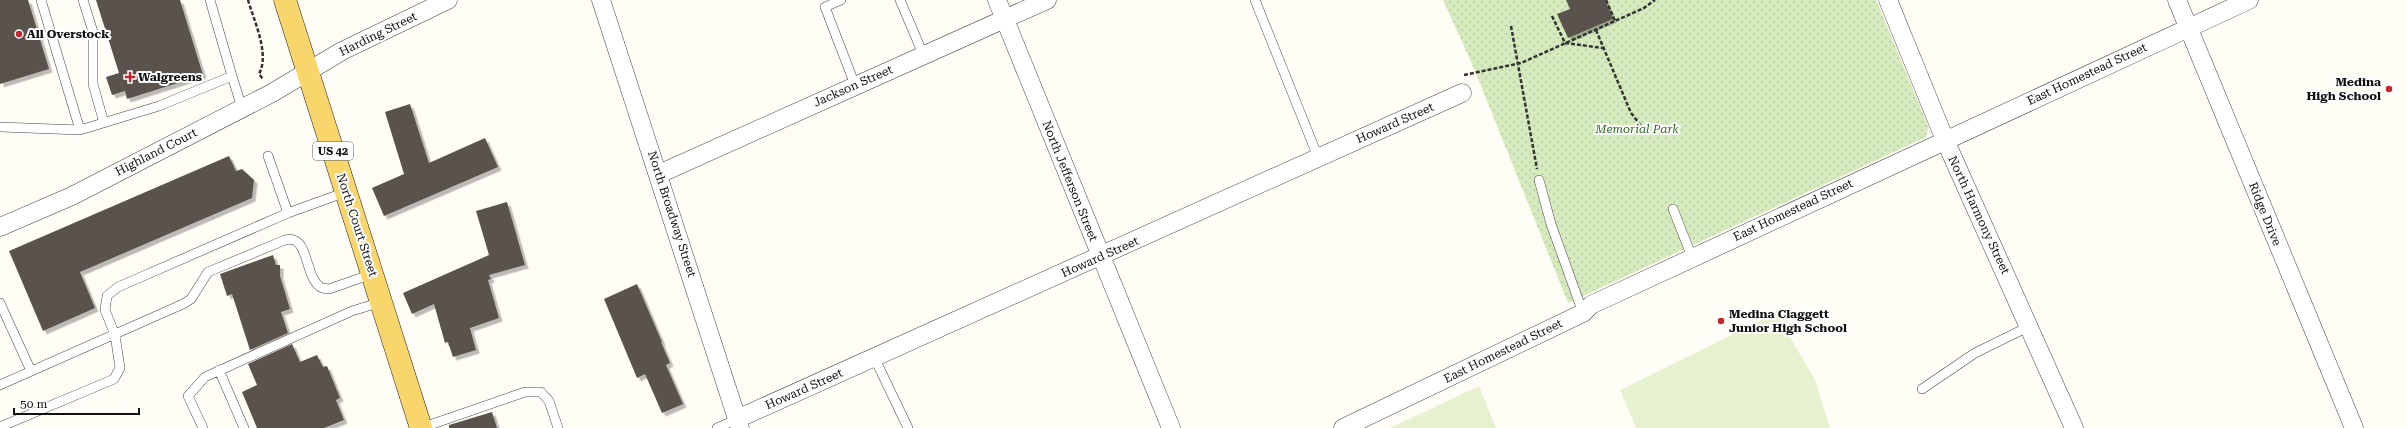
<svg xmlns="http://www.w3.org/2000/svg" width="2407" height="428" viewBox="0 0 2407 428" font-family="'Roboto Serif',serif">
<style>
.park{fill:url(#park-dots)}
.pitch{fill:#e6f2cf}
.building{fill:#5a524d;filter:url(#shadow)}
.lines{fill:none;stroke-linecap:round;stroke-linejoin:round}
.service-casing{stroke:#444;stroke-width:10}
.minor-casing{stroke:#444;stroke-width:19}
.primary-casing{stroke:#222;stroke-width:23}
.path{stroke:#333;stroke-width:2.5;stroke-dasharray:4 2;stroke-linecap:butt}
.service{stroke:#fff;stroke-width:9}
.minor{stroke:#fff;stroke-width:18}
.primary{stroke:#f9d66b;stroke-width:22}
.poi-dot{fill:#c4262e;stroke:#fff;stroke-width:1.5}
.labels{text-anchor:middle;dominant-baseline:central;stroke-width:4;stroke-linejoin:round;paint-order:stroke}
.shield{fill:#fff;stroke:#585858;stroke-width:1}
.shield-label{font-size:11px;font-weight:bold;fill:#111}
.poi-label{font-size:12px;font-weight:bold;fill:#111;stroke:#fff;text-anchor:start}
.street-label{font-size:12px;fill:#111;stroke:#fff}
.park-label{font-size:12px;font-style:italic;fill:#2f6b1f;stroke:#fff}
</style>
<defs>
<pattern id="park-dots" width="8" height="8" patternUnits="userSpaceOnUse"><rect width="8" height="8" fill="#d5ebbd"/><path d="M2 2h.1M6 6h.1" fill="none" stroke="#b6c8a1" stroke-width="1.8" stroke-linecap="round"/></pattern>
<filter id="shadow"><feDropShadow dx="3.5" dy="3.5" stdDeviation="0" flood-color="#0004"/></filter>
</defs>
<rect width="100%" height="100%" fill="#fffdf5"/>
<path class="park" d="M1443,0H1876L1929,128L1926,137L1568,303L1473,66Z"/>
<path class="pitch" d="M1776,313L1815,380L1830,428H1636L1620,390Z
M1479,386L1496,428H1390Z"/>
<path class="building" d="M0,0H28L49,69L0,84Z
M96,0H180L203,75L127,99L125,91L112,95L106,77L119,73Z
M1566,0H1605L1613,19L1568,38L1557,14L1570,9Z
M410,104L429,163L485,138L498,167L384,216L372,188L404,174L385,112Z
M229,156L236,171L242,169L254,180L252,198L80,272L95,308L43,331L9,251Z
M507,202L525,265L489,275L491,279L488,280L499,318L470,328L476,350L453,357L448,342L445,343L434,304L412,314L403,293L489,255L476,211Z
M273,255L276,265H280V276L290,309L281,312L288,333L250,350L232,294L227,296L220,274Z
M637,284L662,342H661L670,363L666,365L683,404L662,413L645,374L637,378L604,299Z
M292,344L300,362L317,355L323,367L327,366L340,398L336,400L344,420L324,428H257L242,392L257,385L248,364Z
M492,412L497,428H449V425Z"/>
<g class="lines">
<defs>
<path id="service" d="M41,0L80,130
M83,0L93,32V84L104,123
M841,0L825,7L855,85
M900,0L923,54
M1255,0L1318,157
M232,76L242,108
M0,127L80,130L159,106L232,76L210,0
M268,156L288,213
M1539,180L1551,224L1583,313
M1673,209L1692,257
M0,303L31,371
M874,357L908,428
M219,370L244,428
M0,385L183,304L191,299L208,272L285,240C310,233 304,280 322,288L329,289L372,274
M1922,389L1975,353L2030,326
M0,427L114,379L120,368L115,335L105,310L107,296L118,287L288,213L346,192
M203,428L188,396L205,377L352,311L381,302
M421,428L525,392H541L549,401L558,428
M717,428L737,419"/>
<path id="minor" d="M601,0L740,428
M997,0L1171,428
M1888,0L1945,140L2074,428
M2177,0L2354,428
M659,174L1047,0
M0,227L72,196L272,93L342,51L448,0
M737,419L1462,93
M1343,428L1583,313L1591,305L2249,0"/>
<path id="primary" d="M285,0L421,428"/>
</defs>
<use href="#service" class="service-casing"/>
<use href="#minor" class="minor-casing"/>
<use href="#primary" class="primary-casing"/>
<path class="path" d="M248,0C254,21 270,54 259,74L263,79
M1606,0L1615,21
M1552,16L1565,43L1603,48
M1511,26L1537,169
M1596,30L1631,113L1645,131
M1464,75L1521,63L1644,8L1655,0"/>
<use href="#service" class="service"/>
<use href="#minor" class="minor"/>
<use href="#primary" class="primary"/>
</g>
<g class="poi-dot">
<circle cx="19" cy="34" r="4"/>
<path d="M128 71h4v4h4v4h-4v4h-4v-4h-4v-4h4z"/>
<circle cx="2389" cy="89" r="4"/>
<circle cx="1721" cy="321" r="4"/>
</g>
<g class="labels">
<rect class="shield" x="313" y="142" width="40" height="18" rx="3"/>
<g class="shield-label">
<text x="333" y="151">US 42</text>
</g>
<g class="poi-label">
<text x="27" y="34">All Overstock</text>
<text x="138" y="77">Walgreens</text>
<text x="2381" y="82" text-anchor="end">Medina<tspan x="2381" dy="14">High School</tspan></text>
<text x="1729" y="314">Medina Claggett<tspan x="1729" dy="14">Junior High School</tspan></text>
</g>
<g class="street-label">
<text transform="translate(378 34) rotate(-26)">Harding Street</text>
<text transform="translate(2087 74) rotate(-25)">East Homestead Street</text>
<text transform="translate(853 86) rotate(-24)">Jackson Street</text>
<text transform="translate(1395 123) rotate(-24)">Howard Street</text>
<text transform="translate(156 152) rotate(-27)">Highland Court</text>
<text transform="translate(1070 181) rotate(68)">North Jefferson Street</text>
<text transform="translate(1793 210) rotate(-25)">East Homestead Street</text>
<text transform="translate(672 214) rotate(72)">North Broadway Street</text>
<text transform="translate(2265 214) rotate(68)">Ridge Drive</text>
<text transform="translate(1979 215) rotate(65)">North Harmony Street</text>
<text transform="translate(357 225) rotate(72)">North Court Street</text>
<text transform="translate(1100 257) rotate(-24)">Howard Street</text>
<text transform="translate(1503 351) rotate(-26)">East Homestead Street</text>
<text transform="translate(804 389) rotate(-24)">Howard Street</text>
</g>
<g class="park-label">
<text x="1637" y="129">Memorial Park</text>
</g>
</g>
<path d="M14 408v6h125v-6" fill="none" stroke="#111111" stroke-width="2"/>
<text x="20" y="408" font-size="12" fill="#111111" stroke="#ffffff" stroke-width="3" paint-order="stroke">50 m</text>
</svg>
